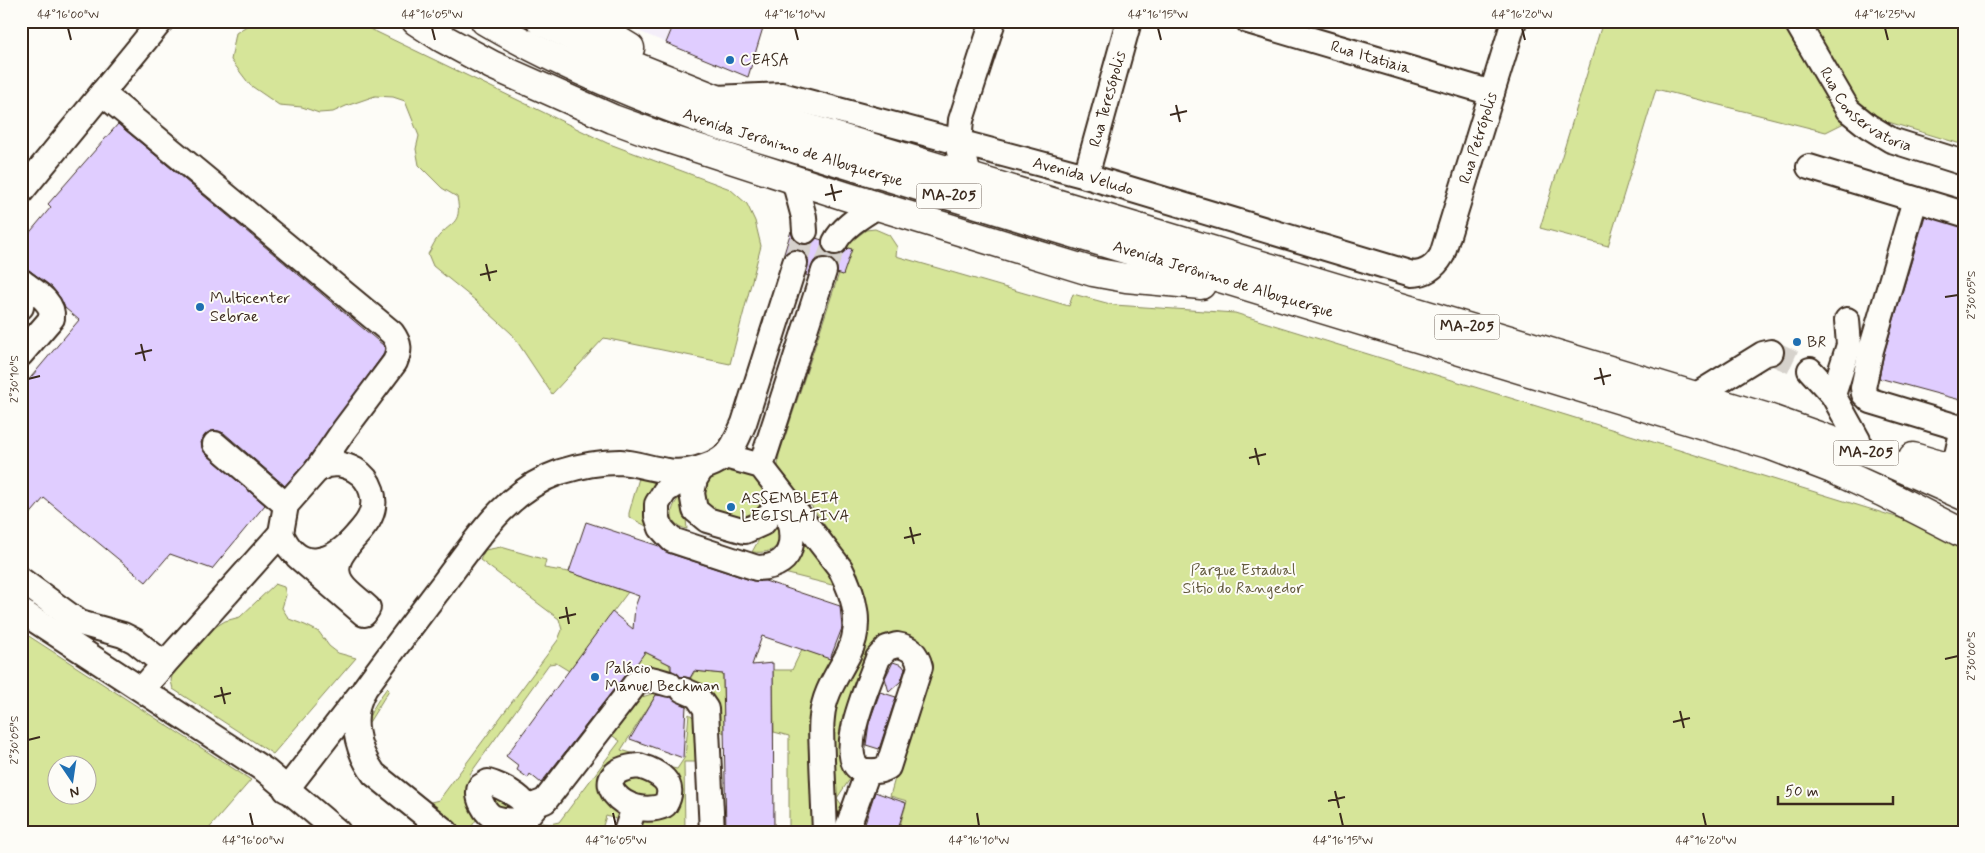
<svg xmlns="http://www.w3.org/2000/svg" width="1985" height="853" viewBox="0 0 1985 853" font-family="Mynerve,sans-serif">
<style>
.built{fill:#f4eef9}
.green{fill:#d6e599;stroke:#88885c;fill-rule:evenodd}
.building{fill:#e0cdff;stroke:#3b2a1e}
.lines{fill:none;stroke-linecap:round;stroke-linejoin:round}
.minor-tunnel{stroke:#d6d2cc;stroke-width:24;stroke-dasharray:24 12;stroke-linecap:butt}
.minor-casing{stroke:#3b2a1e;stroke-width:28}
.major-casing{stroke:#3b2a1e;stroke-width:31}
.minor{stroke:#fdfcf7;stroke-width:24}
.major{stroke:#fdfcf7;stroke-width:28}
.ticks{fill:none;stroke:#3b2a1e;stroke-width:2}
.poi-dot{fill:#1f6fb2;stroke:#fdfcf7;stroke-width:2}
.labels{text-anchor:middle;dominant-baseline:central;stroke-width:4;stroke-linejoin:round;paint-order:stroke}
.shield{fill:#fdfcf7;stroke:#75695f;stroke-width:1}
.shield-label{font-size:15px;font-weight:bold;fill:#3b2a1e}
.street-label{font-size:16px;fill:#3b2a1e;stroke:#fdfcf7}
.poi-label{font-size:16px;fill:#3b2a1e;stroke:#fdfcf7;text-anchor:start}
.park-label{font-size:16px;fill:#62593d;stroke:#fdfcf7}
.neatline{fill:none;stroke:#3b2a1e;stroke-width:2}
.ticks-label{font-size:12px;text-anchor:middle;fill:#3b2a1e}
</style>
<rect width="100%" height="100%" fill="#fdfcf7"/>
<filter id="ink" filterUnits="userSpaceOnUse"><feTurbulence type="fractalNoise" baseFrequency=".02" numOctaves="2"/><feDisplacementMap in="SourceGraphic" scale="10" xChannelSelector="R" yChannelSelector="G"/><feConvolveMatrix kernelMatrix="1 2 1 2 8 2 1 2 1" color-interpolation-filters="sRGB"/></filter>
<g filter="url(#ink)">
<path class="built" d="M620,21H765L748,77L638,31Z"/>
<path class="green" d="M254,21H354L607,143L730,189L747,204L755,221L761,246L730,364L604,338L552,394L512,334L476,301L433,266L428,254C431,250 433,244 436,240C449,221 463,227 457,197L442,188L419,165L416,149L419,136L405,101L393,97L375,96L346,106L333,112L319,113L302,107L279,105L250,85L231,60L236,33Z
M1603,21H1964V145L1862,114L1826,132L1656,89L1608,246L1540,228Z
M875,229L889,235L897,247L896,256L1069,306L1073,294L1114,305L1235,313L1964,538V832H898L907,801L890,796L924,675L925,654L881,644L852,776L837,798L846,811L833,832V728L835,711L851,666L863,648L869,623L867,605L858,573L810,504L796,496L780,476L778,465L779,455L849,243L866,230Z
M734,469L753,475L768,494L756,518L742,522L705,506L702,496L708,476Z
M641,476L665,481L650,528L629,517V513L639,478Z
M681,496L688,517L686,519L687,529C667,525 669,507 681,496Z
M778,523C782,546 776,554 752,552L763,532L762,527Z
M799,525L844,588L780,572Z
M501,547L546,560L544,568L569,572L628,592L569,671L556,663L549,664L470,774L469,783L478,817L468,832H454L384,774C357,739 362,721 387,688L389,690L368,724L371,748L379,762L423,800L427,803L439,800L558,640L562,630L559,619L480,560L485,550Z
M275,584L284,587L286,595L282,608L289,619L305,625L319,632L329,646L338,653L356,658L273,754L173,689L171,681L174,666L212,629L225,621L240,617Z
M21,631L251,780L206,832H21ZM58,766H88V796H58Z
M802,649L831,659L816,702L814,832H789V736L774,732L773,670H792Z
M645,652L669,664L671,670L669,680L611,698Z
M695,671L723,674L724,733L716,728L685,687Z
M658,692L621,750L635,754L621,758V815L619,820L606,816L601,832H494L500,829H530L542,823L550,824L559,822L620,741L610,734L629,709L642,697Z
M689,714L695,718L698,731L696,762H684L685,832H650V830L639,825L643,819L659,816L662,766L677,769L685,757Z
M639,777L655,785L659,793L656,797L637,798L622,787L623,781Z
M492,793L516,809L502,813L489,798Z"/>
<path class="building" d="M675,21H765L748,77L666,43Z
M118,124L383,345L385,348L383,355L305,463L285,486L224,433L218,431H211L205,435L201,442L202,448L206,454L265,505L212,569L170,554L146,582L44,498L21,525V389L79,320L65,308L61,299L52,287L29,270L21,268V243L51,207L48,204Z
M1925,216L1964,227V401L1879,378L1884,353Z
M791,231L793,238L799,244L806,245L812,243L816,238L822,240L823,248L828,254L835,256L842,254L848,248L852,249L843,275L837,273L834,262L828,258H821L814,261L808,276L806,275L808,261L805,253L799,250H793L783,257Z
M586,522L659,546L668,553L753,581H765L840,606L842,628L830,659L762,636L752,665L773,663L774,832H726L723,674L694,671L690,678L680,677L671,670V665L645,652L633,669L625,675L541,783L530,774L528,778L517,770L519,766L506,756L612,612L633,629L635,607L639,596L569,572Z
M893,662L902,665L905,669L901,681L889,692L885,678Z
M880,692L896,697L879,749L866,745L869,723Z
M656,695L672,697L686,706L683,758L630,739Z
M875,792L906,803L897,832H862Z"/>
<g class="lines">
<path class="minor-tunnel" d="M795,263L805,231
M824,271L835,242
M1771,352L1810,370"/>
<defs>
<g id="minor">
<path id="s1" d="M1248,21L1492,93"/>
<path id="s2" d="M1796,21L1848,110L1868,126L1891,140L1964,163"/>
<path d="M102,93L392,333C400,344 400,350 395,362L344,430L316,471"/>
<path id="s3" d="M716,98L782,95L1086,176L1412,274C1426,274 1435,267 1442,255L1514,21"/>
<path d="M959,143L961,120L993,21"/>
<path d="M1809,167L1964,214"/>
<path id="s4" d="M1086,176L1129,21"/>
<path d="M794,180L804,217L805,231"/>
<path d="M21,192L161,21"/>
<path d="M1915,200L1871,350L1863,388L1864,394L1871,401L1964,429"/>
<path d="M835,242C843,226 862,216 877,206"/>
<path d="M21,281C33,291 54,301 52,318L21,354"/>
<path d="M21,282L23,293L21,307"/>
<path d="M1810,370L1833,395L1858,440"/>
<path d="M1833,395L1849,345L1847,320"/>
<path d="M1695,396L1763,354L1771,352"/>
<path d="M215,444L286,505"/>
<path d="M725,456L761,466L840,568C855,597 863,625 848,655C837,676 824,693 822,717C820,731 822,746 822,759C823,783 824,808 825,832"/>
<path d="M337,464C343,465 350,467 355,470C371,479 378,500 370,517C367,524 361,530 356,536C332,564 298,574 281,533L286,505L316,471L326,465Z"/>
<path d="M761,466L824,271"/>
<path d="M702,468L695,479L692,493L695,510L707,520L745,531L763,523L773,510L776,500V486"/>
<path d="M1954,469L1963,428"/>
<path d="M696,471L665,491L657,504V516L661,528L672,540L757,568C800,567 795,531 783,502"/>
<path d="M298,557L364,614L368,608C355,595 330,583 339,560C341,554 346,548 350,543"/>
<path d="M21,580L80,623L123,635L135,641L164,664"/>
<path d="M21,611L266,771L338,832"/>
<path d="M897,645C911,647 917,654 920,667L888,767C881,771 873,772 865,771C831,763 871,679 878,658L887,648Z"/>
<path d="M142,689L281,533"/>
<path d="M683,690L697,696L706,709L712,832"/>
<path d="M639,766C659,772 678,783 665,805C625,823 580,771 639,766Z"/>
<path d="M488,782C500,785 539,803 524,819C515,821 504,821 495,818C485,814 476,797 480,787Z"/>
<path d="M286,790L358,697"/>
<path d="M527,816L537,804L545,801L636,683C647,675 657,681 669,684"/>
<path d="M446,832L374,774C356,749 348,715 365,688C390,654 415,621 440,588C474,543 505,491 560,472C579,466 599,462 620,462C636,463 652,469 668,471C685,474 712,467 725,456C734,448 739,434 744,423L795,263"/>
<path d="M626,832L634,808"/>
<path d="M846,832L868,771"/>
</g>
<g id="major">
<path d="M416,21L442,38L492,65L613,119L657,135L845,196L1093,272L1126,278L1201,285"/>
<path id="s5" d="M485,21C559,65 640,98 721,126L1769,445L1832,469L1884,493L1964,534"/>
<path d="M541,21L624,62L734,106L1765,417L1872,455L1964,496"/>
<path d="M586,21L630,48"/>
<path d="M959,143L967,176"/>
<path d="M1913,457L1964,472"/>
</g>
</defs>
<use href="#minor" class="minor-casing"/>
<use href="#major" class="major-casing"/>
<use href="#minor" class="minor"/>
<use href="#major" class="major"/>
</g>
</g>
<path class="ticks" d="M68,28L71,40M432,28L435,40M795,28L798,40M1158,28L1161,40M1522,28L1525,40M1885,28L1888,40M1176,105L1180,122M1170,115L1187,111M831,184L835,201M825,195L842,191M486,264L490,281M480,275L497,271M1945,297L1958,295M141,344L145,361M135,354L152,350M1600,368L1604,385M28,379L40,376M1594,379L1611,375M1255,448L1259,465M1249,458L1266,454M910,527L914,544M904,538L921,534M566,607L569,624M559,618L576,614M1945,659L1958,656M221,687L225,704M214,697L231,693M1680,711L1684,728M1673,722L1690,718M28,740L40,737M1335,791L1339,808M1328,801L1345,797M250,813L253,826M613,813L616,826M977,813L979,826M1340,813L1343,826M1703,813L1706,826"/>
<g class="poi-dot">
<circle cx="730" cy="60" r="5"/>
<circle cx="200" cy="307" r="5"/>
<circle cx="1797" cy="342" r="5"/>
<circle cx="731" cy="507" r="5"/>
<circle cx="595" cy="677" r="5"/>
</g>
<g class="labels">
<g class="shield">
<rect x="916.5" y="183.5" width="65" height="25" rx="4"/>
<rect x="1434.5" y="314.5" width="65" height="25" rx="4"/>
<rect x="1833.5" y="440.5" width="65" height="25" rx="4"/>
</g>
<g class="shield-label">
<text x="949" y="196">MA-205</text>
<text x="1467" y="327">MA-205</text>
<text x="1866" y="453">MA-205</text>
</g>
<g class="street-label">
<text stroke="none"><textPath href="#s1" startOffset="128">Rua Itatiaia</textPath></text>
<text stroke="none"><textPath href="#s4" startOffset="80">Rua Teresópolis</textPath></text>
<text stroke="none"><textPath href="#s2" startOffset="116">Rua Conservatoria</textPath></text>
<text stroke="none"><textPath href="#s3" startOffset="881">Rua Petrópolis</textPath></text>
<text stroke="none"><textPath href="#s5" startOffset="334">Avenida Jerônimo de Albuquerque</textPath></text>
<text stroke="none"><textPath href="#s3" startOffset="378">Avenida Veludo</textPath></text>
<text stroke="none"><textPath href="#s5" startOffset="784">Avenida Jerônimo de Albuquerque</textPath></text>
</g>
<g class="poi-label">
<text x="740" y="60">CEASA</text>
<text x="210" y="298">Multicenter<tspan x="210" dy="18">Sebrae</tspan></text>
<text x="1807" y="342">BR</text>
<text x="741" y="498">ASSEMBLEIA<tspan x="741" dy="18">LEGISLATIVA</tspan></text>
<text x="605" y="668">Palácio<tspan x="605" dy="18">Manuel Beckman</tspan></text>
</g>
<g class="park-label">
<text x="1243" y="570">Parque Estadual<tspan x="1243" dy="18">Sítio do Rangedor</tspan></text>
</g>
</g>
<rect width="1985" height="853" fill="none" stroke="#fdfcf7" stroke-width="55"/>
<g transform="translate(72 780) rotate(167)"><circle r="24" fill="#fdfcf7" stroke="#afa8a0"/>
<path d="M0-4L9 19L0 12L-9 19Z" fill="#1f6fb2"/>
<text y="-8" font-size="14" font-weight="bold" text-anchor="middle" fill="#3b2a1e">N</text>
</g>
<path d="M1778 796v8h115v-8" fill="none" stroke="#3b2a1e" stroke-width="2.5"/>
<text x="1785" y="796" font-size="15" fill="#3b2a1e" stroke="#fdfcf7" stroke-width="4" paint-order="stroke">50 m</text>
<rect x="28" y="28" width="1930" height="798" class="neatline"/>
<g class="ticks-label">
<text x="68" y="18">44°16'00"W</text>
<text x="432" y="18">44°16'05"W</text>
<text x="795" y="18">44°16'10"W</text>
<text x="1158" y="18">44°16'15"W</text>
<text x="1522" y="18">44°16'20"W</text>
<text x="1885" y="18">44°16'25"W</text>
<text transform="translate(1971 295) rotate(-90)" y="4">2°30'05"S</text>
<text transform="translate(14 379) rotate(-90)" y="4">2°30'10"S</text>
<text transform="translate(1971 656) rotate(-90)" y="4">2°30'00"S</text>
<text transform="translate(14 740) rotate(-90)" y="4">2°30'05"S</text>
<text x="253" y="844">44°16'00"W</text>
<text x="616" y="844">44°16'05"W</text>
<text x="979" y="844">44°16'10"W</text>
<text x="1343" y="844">44°16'15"W</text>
<text x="1706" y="844">44°16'20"W</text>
</g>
</svg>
